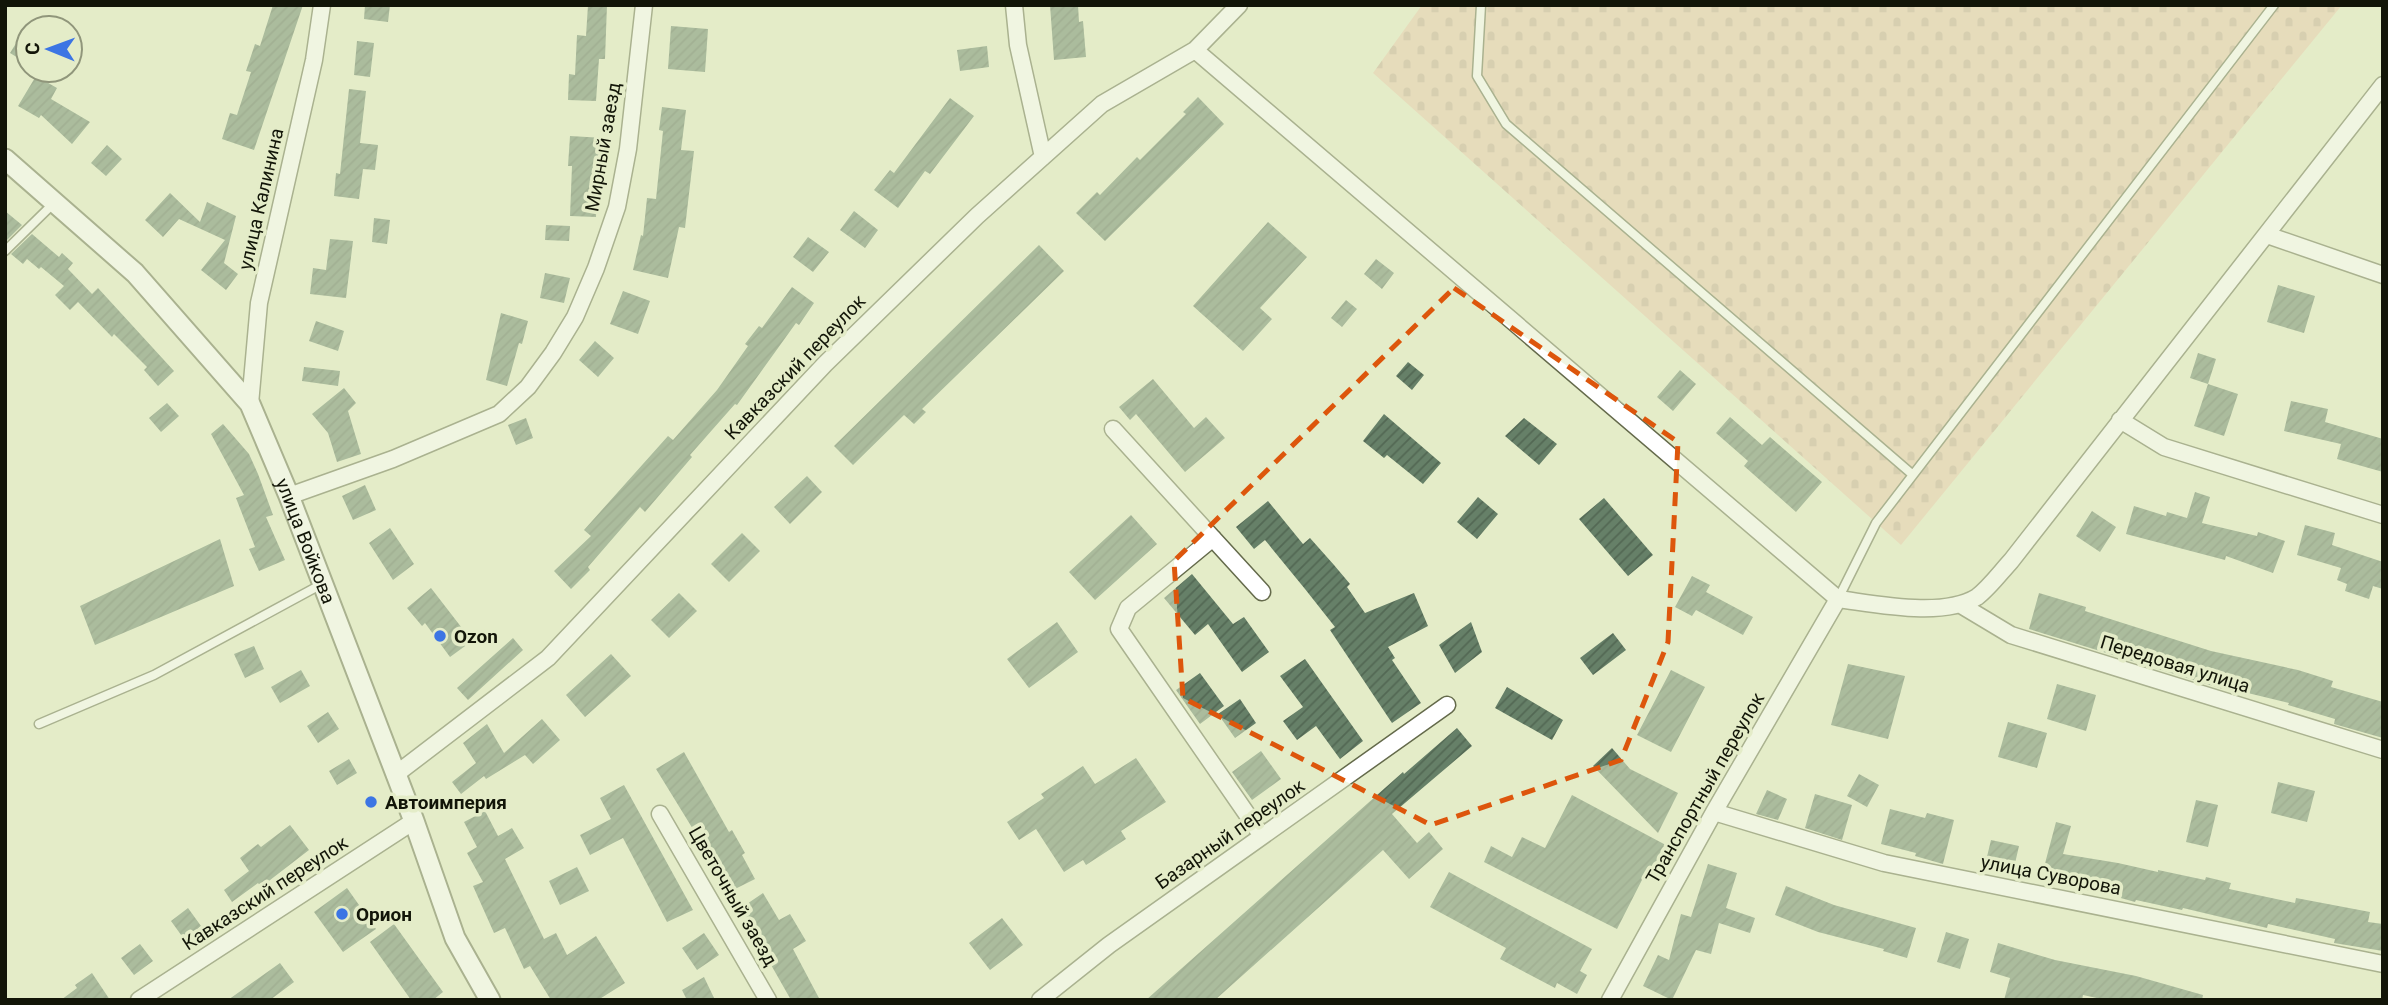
<svg xmlns="http://www.w3.org/2000/svg" width="2388" height="1005" viewBox="0 0 2388 1005" font-family="Roboto,sans-serif">
<style>
.cemetery{fill:url(#cemetery-stones)}
.building{fill:url(#building-hatch)}
.lines{fill:none;stroke-linecap:round;stroke-linejoin:round}
.service-casing{stroke:#646a4b;stroke-width:11}
.minor-casing{stroke:#646a4b;stroke-width:19}
.tertiary-casing{stroke:#646a4b;stroke-width:23}
.service{stroke:#fff;stroke-width:8}
.minor{stroke:#fff;stroke-width:16}
.tertiary{stroke:#fff;stroke-width:19}
.marked{fill:none;stroke:#dd560c;stroke-width:5;stroke-dasharray:14 9;stroke-linejoin:round}
.poi-dot{fill:#3c75e4;stroke:#e4ecc8;stroke-width:2.5}
.labels{text-anchor:middle;dominant-baseline:central;stroke-width:7;stroke-linejoin:round;paint-order:stroke}
.street-label{font-size:19px;fill:#121508;stroke:#e4ecc8}
.poi-label{font-size:19px;font-weight:bold;fill:#121508;stroke:#e4ecc8;text-anchor:start}
</style>
<defs>
<pattern id="cemetery-stones" width="16" height="16" patternUnits="userSpaceOnUse" patternTransform="scale(1.75)"><rect width="16" height="16" fill="#e9c7ac"/><path d="M2 7V4a2 2 0 0 1 4 0v3zM10 15v-3a2 2 0 0 1 4 0v3z" fill="#c7aa92"/></pattern>
<pattern id="building-hatch" width="6" height="6" patternUnits="userSpaceOnUse" patternTransform="scale(1.75)"><rect width="6" height="6" fill="#668068"/><path d="M-1 1l2-2M0 6l6-6M5 7l2-2" fill="none" stroke="#536854"/></pattern>
</defs>
<rect width="100%" height="100%" fill="#e4ecc8"/>
<path class="cemetery" d="M1422,5H2342L1901,545L1373,73Z"/>
<path class="building" d="M273,5H303L254,150L222,139L230,113L237,115L251,72L246,71L255,44L260,46Z
M365,5H390L388,22L364,19Z
M588,5H607L605,59H599L596,101L568,100L569,74L575,75L577,35L586,36Z
M1050,5H1078L1079,22L1083,21L1086,57L1054,60Z
M28,24V64L10,53Z
M671,26L708,29L705,72L668,69Z
M357,41L374,43L370,77L354,75Z
M987,46L989,67L960,71L957,50Z
M36,76L57,88L51,99L90,122L72,144L41,115L39,118L18,106Z
M349,89L366,91L360,143L378,145L375,170L363,169L359,199L334,196L336,173L340,174Z
M1198,97L1224,124L1105,241L1076,213L1097,192L1100,195L1137,157L1140,160L1186,114L1183,112Z
M950,98L974,116L930,174L925,171L898,208L874,190L890,170L894,173Z
M662,107L686,110L681,150L694,151L685,228L679,227L668,278L633,270L641,235L643,236L647,198L656,199L663,131L659,130Z
M570,136L604,138L602,168L598,167L596,217L570,216L572,166H568Z
M107,145L122,159L106,176L91,163Z
M170,193L200,222L207,202L236,216L224,263L238,274L226,290L201,270L225,240L179,219L163,237L145,220Z
M5,211L22,225L5,242Z
M854,211L878,230L865,248L840,230Z
M374,218L390,220L387,244L372,242Z
M1268,222L1307,257L1260,308L1272,319L1243,351L1193,306Z
M546,225L570,226L569,241L545,240Z
M32,234L59,257L62,253L73,263L68,269L92,294L98,288L174,371L158,386L144,370L147,367L114,334L112,337L78,302L70,310L55,295L64,286L41,267L39,269L27,259L23,264L11,254Z
M808,237L829,252L813,272L793,257Z
M330,239L353,241L346,298L310,294L313,268L326,270Z
M1039,245L1064,271L922,409L926,412L914,424L904,415L853,465L834,446Z
M1376,259L1394,273L1382,289L1364,274Z
M545,273L570,278L564,303L540,298Z
M2278,285L2315,296L2304,333L2267,322Z
M792,287L814,303L799,325L796,323L737,405L735,404L690,455L692,457L645,512L640,507L588,567L590,570L571,589L554,571L591,536L584,530L668,436L673,440L717,390L748,346L745,344L759,326L762,328Z
M623,291L650,301L638,334L610,324Z
M1346,300L1357,309L1342,327L1331,318Z
M501,313L528,321L522,344L519,343L507,386L486,380Z
M316,321L344,331L338,351L309,341Z
M595,341L614,358L598,377L579,360Z
M2198,353L2216,359L2208,384L2190,378Z
M1408,362L1424,375L1412,390L1396,376Z
M304,367L340,371L338,386L302,381Z
M1680,370L1696,384L1673,411L1657,397Z
M1153,379L1194,428L1206,417L1225,438L1185,472L1136,414L1130,420L1119,407Z
M2208,384L2238,394L2224,436L2194,426Z
M344,388L356,403L348,411L361,454L337,462L328,433L312,414Z
M2291,401L2328,409L2325,422L2383,439V472L2337,459L2341,444L2284,431Z
M167,403L179,416L161,432L149,418Z
M1384,414L1441,463L1423,484L1387,455L1384,458L1363,441Z
M1730,417L1762,445L1770,437L1822,482L1796,512L1744,466L1748,461L1716,433Z
M526,418L533,438L516,445L508,425Z
M1524,418L1557,444L1539,465L1505,436Z
M223,424L249,454L258,474L273,515L266,517L285,560L259,571L249,549L255,547L236,498L244,495L211,434Z
M807,476L822,492L790,524L774,507Z
M365,485L376,510L353,520L342,496Z
M2195,492L2210,497L2202,523L2257,536L2258,532L2285,541L2273,573L2226,556L2225,560L2126,534L2134,506L2166,516L2167,512L2187,518Z
M1478,497L1498,514L1477,539L1457,522Z
M1604,498L1653,555L1628,576L1579,519Z
M1268,501L1303,544L1310,538L1334,565L1350,584L1347,587L1365,613L1414,593L1428,626L1388,647L1395,658L1392,660L1421,703L1392,723L1330,630L1335,627L1305,589L1265,540L1254,549L1236,527Z
M2092,511L2116,527L2100,552L2076,536Z
M1131,515L1157,544L1095,600L1069,572Z
M2305,525L2335,533L2332,545L2383,562V589L2373,586L2369,599L2345,591L2347,584L2337,580L2341,568L2297,555Z
M390,528L414,564L393,580L369,543Z
M742,533L760,551L729,582L711,564Z
M220,539L234,586L95,645L80,606Z
M1192,574L1233,624L1244,617L1269,652L1242,672L1208,624L1195,635L1164,598Z
M1692,576L1710,585L1706,592L1753,617L1743,635L1696,610L1692,616L1675,607Z
M431,588L472,641L450,657L425,623L422,626L407,608Z
M679,593L697,611L669,638L651,620Z
M2039,593L2086,607L2085,611L2211,651L2298,670L2333,681L2331,687L2383,702V738L2334,724L2335,719L2288,705L2289,703L2223,687V689L2029,629Z
M1057,622L1078,652L1029,688L1007,659Z
M1471,622L1482,652L1455,673L1439,645Z
M1613,633L1626,650L1593,675L1580,658Z
M513,638L523,650L468,700L457,688Z
M254,646L264,669L245,678L234,654Z
M611,654L631,676L585,717L566,695Z
M1305,659L1363,741L1340,759L1316,726L1297,740L1283,721L1303,707L1280,676Z
M1848,664L1905,676L1888,739L1831,725Z
M301,670L310,686L280,703L271,687Z
M1671,670L1705,687L1671,752L1637,735Z
M1200,673L1224,706L1200,724L1176,690Z
M2057,684L2096,695L2086,731L2047,719Z
M1507,687L1563,720L1552,740L1495,708Z
M1240,699L1256,723L1235,738L1218,714Z
M328,712L339,729L318,743L307,726Z
M542,719L560,740L533,764L525,755L486,779L484,776L461,794L452,782L476,763L463,743L487,724L504,753Z
M2008,722L2047,733L2037,768L1998,757Z
M1457,728L1472,746L1392,814L1417,843L1429,832L1443,849L1409,879L1383,850L1215,1000H1146L1403,772L1404,774Z
M1612,748L1630,769L1678,793L1658,833L1593,766Z
M1261,751L1281,779L1252,800L1232,772Z
M684,752L729,832L732,830L745,853L742,855L755,879L731,891L656,769Z
M1136,758L1166,802L1121,831L1126,839L1086,865L1083,860L1064,872L1036,829L1019,840L1007,822L1044,798L1041,794L1083,766L1095,784Z
M349,759L357,773L337,785L329,771Z
M1859,774L1879,785L1867,807L1847,796Z
M2278,782L2315,791L2307,822L2271,813Z
M624,785L693,910L667,922L623,838L590,855L580,835L611,819L600,798Z
M1767,790L1787,799L1778,820L1756,814Z
M1815,794L1852,805L1842,840L1805,828Z
M1572,795L1677,851L1659,884L1644,876L1617,929L1484,862L1491,846L1512,857L1522,837L1545,848Z
M2196,800L2218,805L2208,847L2186,842Z
M1890,809L1925,818L1927,813L1954,820L1943,864L1915,856L1916,853L1881,844Z
M485,811L498,836L512,828L524,848L505,859L544,939L556,933L567,955L596,936L625,983L598,1000H551L530,966L524,969L505,928L494,933L473,886L483,882L467,853L477,847L464,822Z
M2056,822L2071,826L2063,854L2118,863L2158,872V870L2205,880L2206,877L2231,883L2229,889L2295,903L2296,898L2370,912L2368,922L2383,924V951L2334,943L2335,939L2268,924L2267,928L2183,908L2182,910L2136,900L2135,902L2110,895L2064,886L2066,877L2043,871Z
M290,825L309,850L261,887L258,883L232,902L224,890L249,871L240,858L258,844L261,847Z
M1991,840L2019,846L2013,872L1985,865Z
M1708,864L1737,873L1726,908L1755,918L1750,933L1719,923L1711,954L1696,950L1672,1000L1643,986L1658,955L1669,960L1681,914L1691,917Z
M577,867L589,891L560,905L549,881Z
M1449,872L1592,949L1580,971L1587,975L1577,994L1557,983L1555,988L1500,959L1506,948L1430,907Z
M1786,886L1834,905L1916,928L1907,958L1883,951L1884,949L1818,932L1775,915Z
M347,888L376,929L343,952L314,912Z
M763,893L779,920L790,914L806,941L793,949L820,1000H791L754,935L755,934L741,908Z
M188,908L201,926L184,939L171,921Z
M1002,918L1023,945L990,970L969,943Z
M394,924L443,992L433,1000H411L370,942Z
M1946,932L1969,939L1960,969L1937,962Z
M704,933L719,955L697,970L682,948Z
M1998,943L2055,960L2136,976L2203,995L2202,1000H2106L2083,995L2082,1000H2004L2010,978L1990,972Z
M140,944L153,961L134,975L121,958Z
M280,963L294,982L270,1000H228Z
M92,973L110,1000H61L77,988L75,985Z
M704,977L715,1000H687L682,990Z"/>
<g class="lines">
<defs>
<path id="service" d="M1481,5L1477,76L1506,124L1913,475
M5,251L55,202
M1838,599L1876,523L2274,5
M39,724L154,675L322,584"/>
<path id="minor" d="M1014,5L1018,45L1043,157
M1195,50L1838,599C1877,604 1943,618 1977,597C1989,588 2000,573 2011,561L2383,85
M2267,235L2383,275
M250,404L259,303L314,60L322,5
M2120,420L2164,447L2383,515
M1113,429L1262,592
M289,496L393,459L499,414L528,387L553,353L575,317L596,268L617,207L628,149L644,5
M1213,538L1128,608L1119,629L1262,836
M1961,605L2011,635L2383,750
M395,775L548,658L825,364L977,216L1102,104L1195,50L1239,5
M1714,812L1884,863L2383,964
M660,814L768,1000
M139,1000L414,821
M1040,1000L1109,945L1447,705
M1610,1000L1714,812L1838,599"/>
<g id="tertiary">
<path id="s1" d="M5,159L135,273L250,404L289,496L414,821L455,938L490,1000"/>
</g>
</defs>
<use href="#service" class="service-casing"/>
<use href="#minor" class="minor-casing"/>
<use href="#tertiary" class="tertiary-casing"/>
<use href="#service" class="service"/>
<use href="#minor" class="minor"/>
<use href="#tertiary" class="tertiary"/>
</g>
<path d="M0 0H2388V1005H0ZM1454,288L1678,442L1668,642L1621,760L1431,825L1183,698L1174,561Z" fill="#e4ecc8" fill-opacity=".55" fill-rule="evenodd"/>
<path class="marked" d="M1454,288L1678,442L1668,642L1621,760L1431,825L1183,698L1174,561Z"/>
<g class="poi-dot">
<circle cx="440" cy="636" r="7"/>
<circle cx="371" cy="802" r="7"/>
<circle cx="342" cy="914" r="7"/>
</g>
<g class="labels">
<g class="street-label">
<text transform="translate(603 147) rotate(-80)">Мирный заезд</text>
<text transform="translate(261 199) rotate(-77)">улица Калинина</text>
<text transform="translate(795 367) rotate(-46)">Кавказский переулок</text>
<text stroke="none"><textPath href="#s1" startOffset="495">улица Войкова</textPath></text>
<text transform="translate(2175 664) rotate(17)">Передовая улица</text>
<text transform="translate(1705 788) rotate(-60)">Транспортный переулок</text>
<text transform="translate(1230 834) rotate(-35)">Базарный переулок</text>
<text transform="translate(2051 875) rotate(11)">улица Суворова</text>
<text transform="translate(265 893) rotate(-33)">Кавказский переулок</text>
<text transform="translate(733 896) rotate(60)">Цветочный заезд</text>
</g>
<g class="poi-label">
<text x="454" y="636">Ozon</text>
<text x="385" y="802">Автоимперия</text>
<text x="356" y="914">Орион</text>
</g>
</g>
<rect width="2388" height="1005" fill="none" stroke="#121508" stroke-width="14"/>
<g transform="translate(49 49) rotate(271)"><circle r="33" fill="#e4ecc8" stroke="#90967b" stroke-width="2"/>
<path d="M0-5L12 26L0 18L-12 26Z" fill="#3c75e4"/>
<text y="-10" font-size="19" font-weight="bold" text-anchor="middle" fill="#121508">С</text>
</g>
</svg>
